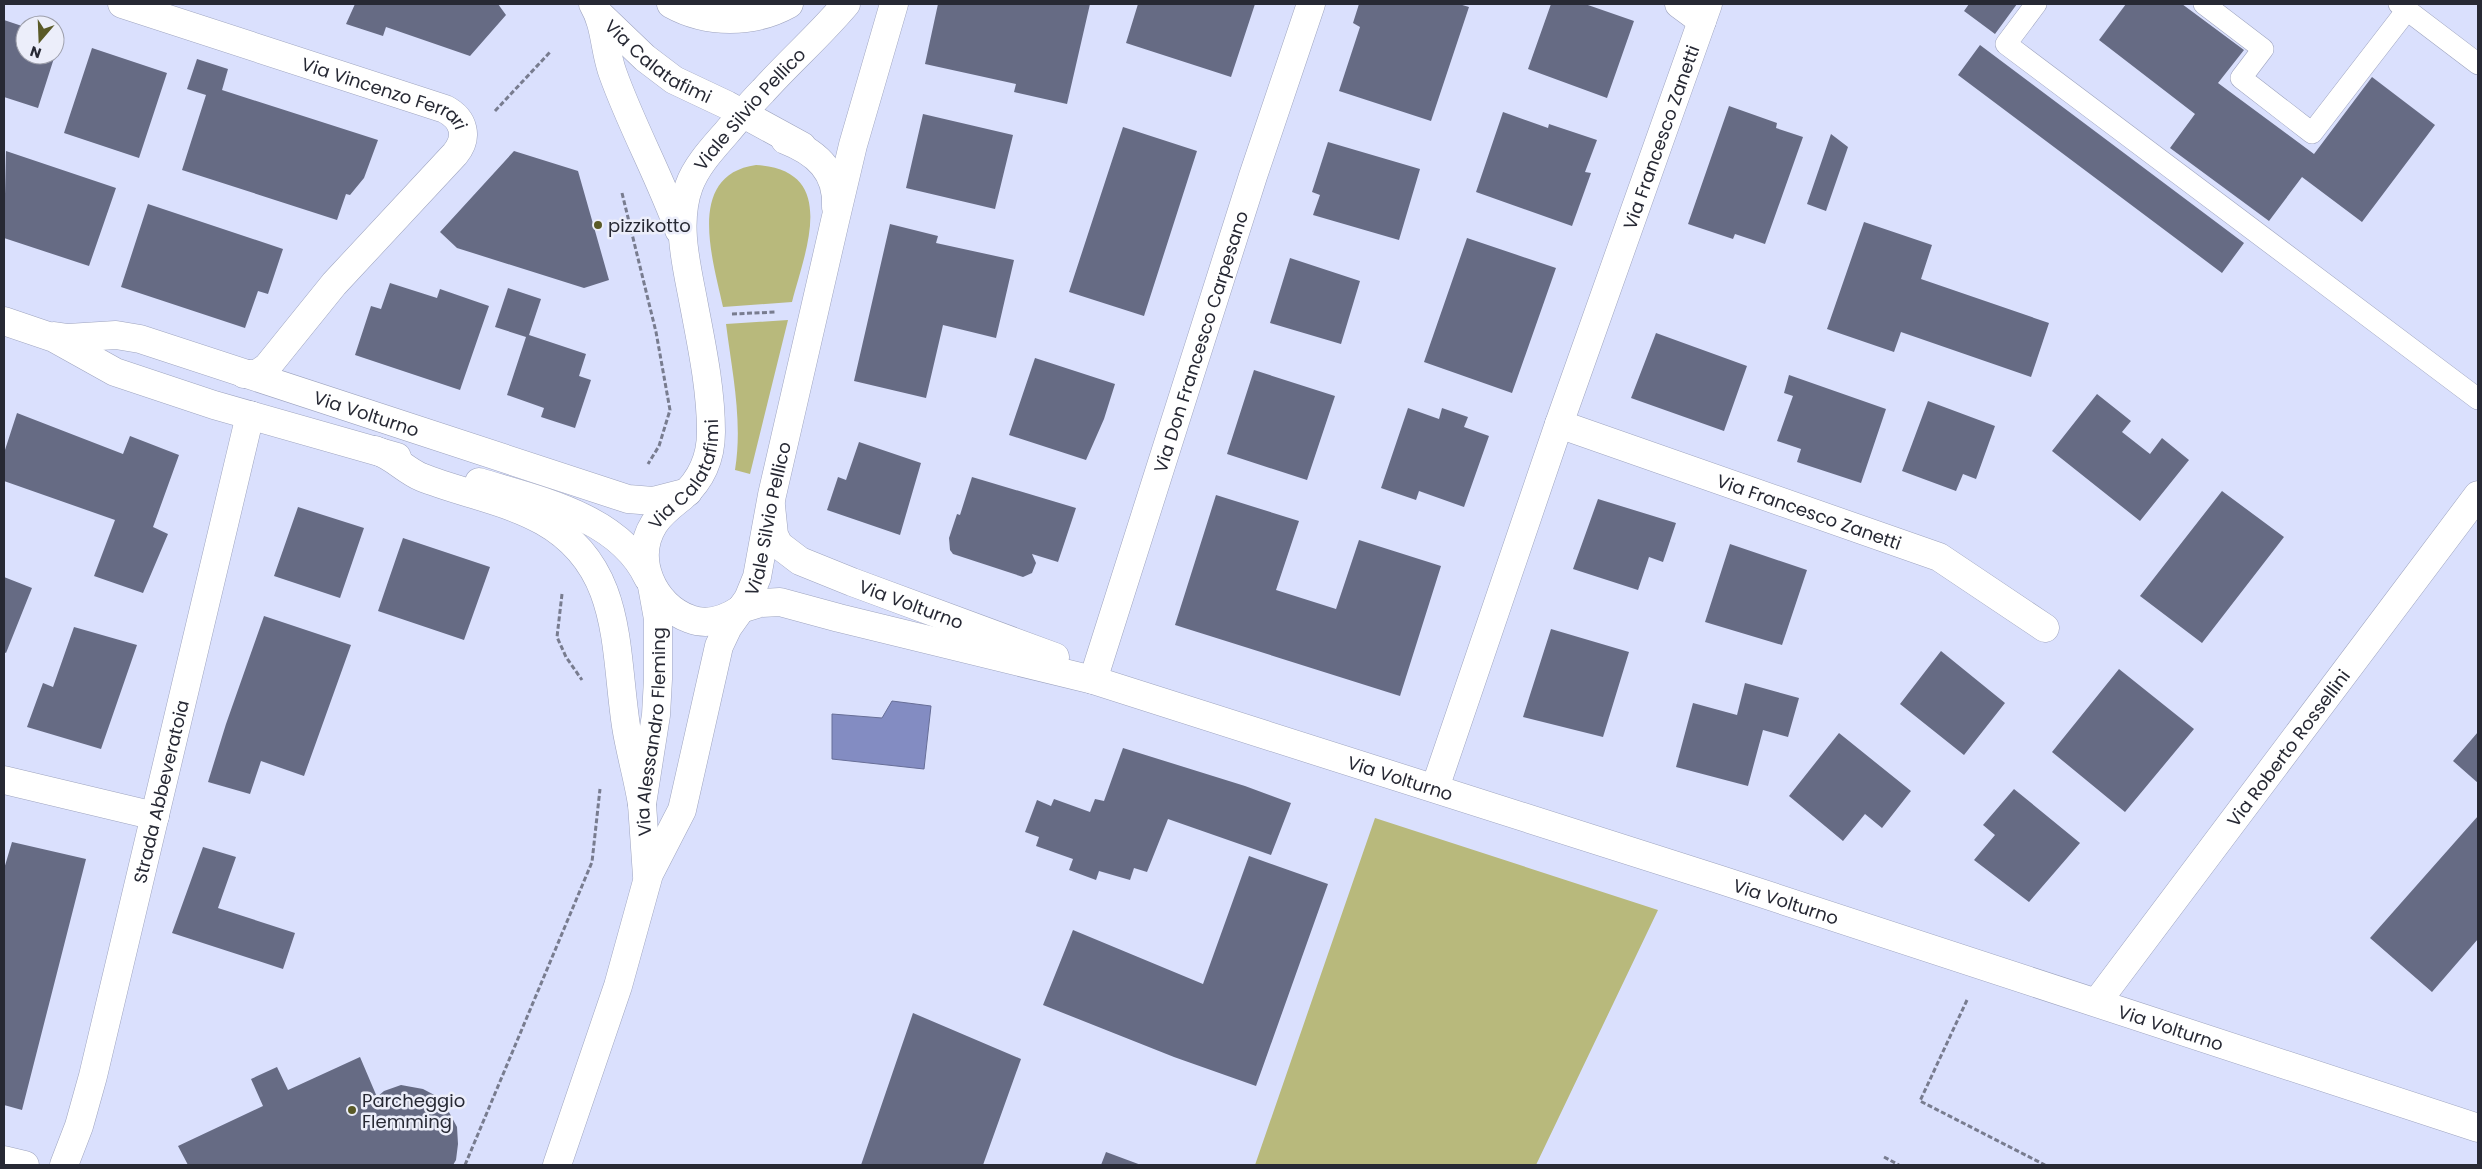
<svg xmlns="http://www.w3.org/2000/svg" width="2482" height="1169" viewBox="0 0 2482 1169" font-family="Poppins,sans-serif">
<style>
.green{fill:#b8b97c}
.water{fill:#838cc2;stroke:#676e97}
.building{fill:#666b84}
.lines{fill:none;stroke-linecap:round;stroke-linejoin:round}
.service-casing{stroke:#9ea4bf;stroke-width:22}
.minor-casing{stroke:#9ea4bf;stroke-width:29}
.tertiary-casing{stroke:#9ea4bf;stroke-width:29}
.secondary-casing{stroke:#9ea4bf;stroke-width:29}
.path{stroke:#787c8f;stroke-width:3;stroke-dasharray:5 2.5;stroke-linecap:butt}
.service{stroke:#fff;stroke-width:21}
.minor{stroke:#fff;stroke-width:28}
.tertiary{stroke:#fff;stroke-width:28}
.secondary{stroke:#fff;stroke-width:28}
.poi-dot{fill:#5a5a27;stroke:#eceefa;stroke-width:2}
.labels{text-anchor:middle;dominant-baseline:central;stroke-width:5;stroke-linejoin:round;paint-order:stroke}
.street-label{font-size:18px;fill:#272934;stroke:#eceefa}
.poi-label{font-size:18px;fill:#272934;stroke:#eceefa;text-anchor:start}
</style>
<rect width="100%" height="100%" fill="#dae0fd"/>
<path class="green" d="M756,165C840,170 805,251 792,302L723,307C713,260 685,175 756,165Z
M788,320L750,474L735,470C743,421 732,372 726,324Z
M1375,818L1658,910L1536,1165H1255Z"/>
<path class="water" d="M892,701L931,706L924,769L832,759V714L882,718Z"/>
<path class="building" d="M355,4H498L506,15L470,56L386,27L383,36L346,24Z
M938,4H1090L1067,104L1014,92L1016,84L925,64Z
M1138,4H1255L1231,77L1126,43Z
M1359,4H1459L1469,7L1431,121L1339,91L1360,27L1353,23Z
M1551,4H1585L1634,21L1607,98L1528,69Z
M1969,4H2017L1995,34L1964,11Z
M2126,4H2182L2244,50L2218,83L2314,154L2372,77L2435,125L2362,222L2302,177L2269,221L2170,148L2195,114L2099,40Z
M4,20L25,27V55H55L38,108L4,97Z
M1980,45L2244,243L2222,273L1958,75Z
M92,48L167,73L139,158L64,133Z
M197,59L228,69L222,90L378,140L364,178L350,195L346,194L337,220L182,170L206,95L187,89Z
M1729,106L1777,123L1776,128L1803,137L1765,244L1735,234L1733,239L1688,224Z
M1503,112L1548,128L1549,124L1597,140L1585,172L1591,173L1572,226L1476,192Z
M923,114L1013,135L995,209L906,188Z
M1123,127L1197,151L1144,316L1069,292Z
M1831,134L1848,147L1826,211L1807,204Z
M1328,142L1420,169L1399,240L1313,215L1320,195L1312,192Z
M6,151L116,188L89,266L4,238Z
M514,151L578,171L609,280L584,288L457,248L440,232Z
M148,204L283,249L268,294L258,291L245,328L121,287Z
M1864,222L1932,245L1921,279L2049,323L2031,377L1901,332L1894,352L1827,329Z
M890,224L938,236L936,243L1014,260L996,338L943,325L926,398L854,381Z
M1467,238L1556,268L1512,393L1424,362Z
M1290,258L1360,281L1341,344L1270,323Z
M390,283L437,298L440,289L489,306L460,390L355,355L371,306L381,309Z
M508,288L541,299L529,335L586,354L579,376L591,380L575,428L541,417L544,408L507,395L526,337L495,327Z
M1656,333L1747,366L1724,431L1631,398Z
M1035,358L1115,384L1104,419L1086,460L1009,435Z
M1254,370L1335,396L1307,480L1227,454Z
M1789,375L1886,409L1861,483L1797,462L1801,449L1777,441L1793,396L1784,393Z
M2097,394L2131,421L2122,432L2150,454L2162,438L2189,460L2140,521L2052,451Z
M1928,401L1995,426L1976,479L1963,474L1956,491L1902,471Z
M1408,408L1439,419L1442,408L1468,417L1464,427L1489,436L1464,507L1419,491L1416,500L1381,488Z
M17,413L123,454L130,436L179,455L153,527L168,534L143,593L94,576L115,520L4,481V453Z
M859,442L921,463L900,535L827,510L838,477L846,480Z
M972,477L1076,508L1058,562L1032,554L1036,563L1032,573L1023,577L953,554L950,550L949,538L957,514L960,515Z
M2222,491L2284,537L2202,643L2140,596Z
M1216,495L1299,521L1276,590L1336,609L1359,540L1441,566L1400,696L1175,625Z
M1598,499L1676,523L1663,562L1649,557L1638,590L1573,569Z
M298,507L364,528L340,598L274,576Z
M403,538L490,567L464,640L378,611Z
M1730,544L1807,570L1782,645L1705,622Z
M4,577L32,588L6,653L4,652Z
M264,616L351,645L304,776L261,761L250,794L208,782L226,724Z
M74,627L137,645L101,749L27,727L43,683L53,687Z
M1551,629L1629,652L1603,737L1523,717Z
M1941,651L2005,703L1964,755L1900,704Z
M2119,669L2194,729L2125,812L2052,752Z
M1745,683L1799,698L1788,737L1763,730L1748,786L1676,767L1693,703L1737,715Z
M2478,732V783L2453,761Z
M1839,733L1911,791L1882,828L1865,814L1843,841L1789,796Z
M1123,748L1245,786L1291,803L1271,855L1168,819L1147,872L1134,868L1130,880L1099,871L1096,880L1069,870L1073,859L1036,846L1039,837L1025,832L1037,800L1051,806L1054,799L1090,812L1095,799L1104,801Z
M2014,789L2080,843L2029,902L1974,860L1995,835L1983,825Z
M2478,816V939L2432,992L2370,938Z
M12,842L86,859L22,1110L4,1105V869Z
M203,847L236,857L218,908L295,933L283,969L172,933Z
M1249,856L1328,884L1256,1086L1174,1057L1043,1005L1073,930L1203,984Z
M913,1013L1021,1059L983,1165H861Z
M360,1057L377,1097L384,1091L401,1085L423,1089L442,1099L457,1127L458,1144L456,1160L453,1165H188L178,1146L263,1106L251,1079L277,1067L288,1090Z
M1106,1152L1141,1165H1101Z"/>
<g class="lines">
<defs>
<path id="service" d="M2036,4L2006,44L2478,399
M2204,4L2263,49L2241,78L2312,133L2407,10
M2399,4L2478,64"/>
<g id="minor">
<path id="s1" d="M122,4L445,109C464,119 469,137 455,154L334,284L267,367L257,374H244"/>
<path d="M1679,4L1702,21"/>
<path id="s2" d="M1559,424L1939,557L2045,628"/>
<path id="s3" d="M1093,680L1253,176L1311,4"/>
<path d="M4,780L155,816"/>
<path id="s4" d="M1435,788L1559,424L1708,4"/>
<path id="s5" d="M2097,1002L2478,495"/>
<path d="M4,1160L25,1165"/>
<path id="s6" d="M64,1165L79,1126L93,1076L250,415"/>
</g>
<g id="tertiary">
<path d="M4,321L54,338L115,372L214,405L397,457"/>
<path id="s7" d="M54,336L68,338L116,335L140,339L628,499L653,501L688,492"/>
<path d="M479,482C538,500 620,517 648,578"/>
<path id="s8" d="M771,506L774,535L779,545L800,561L852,582L1055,657"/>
<path id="s9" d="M741,609L760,603L780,602L839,618L1093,680L1718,879L2478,1128"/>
</g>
<g id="secondary">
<path d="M593,4C606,26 604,50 613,74C632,127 660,177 679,230"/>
<path d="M671,4C707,24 753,24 789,4"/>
<path id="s10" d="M598,13L645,58L674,80L727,105L802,146"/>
<path d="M785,140C816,152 838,171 836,207"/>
<path d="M375,450C393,456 405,470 421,477C461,493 505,500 543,521C623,566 614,647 626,726C630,752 638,778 642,804"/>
<path id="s11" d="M741,609C726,619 708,626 690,619C653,606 632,559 654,524C661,513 672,505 682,497C701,480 711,458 711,432C711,390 702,347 694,305C687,267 675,224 689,186C696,166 713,148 727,132C739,118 750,104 763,91C790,61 820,35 846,4"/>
<path id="s12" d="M647,876L642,804L656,715L658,679V619L652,586"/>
<path id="s13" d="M557,1165L618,986L649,874L682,810L719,646L728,627L748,599L757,577L772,495L835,221L853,145L894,4"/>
</g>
</defs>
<use href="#service" class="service-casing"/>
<use href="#minor" class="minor-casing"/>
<use href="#tertiary" class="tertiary-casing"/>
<use href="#secondary" class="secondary-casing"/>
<path class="path" d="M495,111L551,51
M622,193L656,332L670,410L659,446L648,464
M732,314L776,312
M562,594L557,637L566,657L582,680
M1967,1000L1920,1101L2045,1165
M1884,1157L1899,1165
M465,1165L592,862L600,789"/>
<use href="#service" class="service"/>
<use href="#minor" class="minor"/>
<use href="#tertiary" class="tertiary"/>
<use href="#secondary" class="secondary"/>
</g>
<g class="poi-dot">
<circle cx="598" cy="225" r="5"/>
<circle cx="352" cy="1110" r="5"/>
</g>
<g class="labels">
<g class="street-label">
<text stroke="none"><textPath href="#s10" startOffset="78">Via Calatafimi</textPath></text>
<text stroke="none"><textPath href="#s11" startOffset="630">Viale Silvio Pellico</textPath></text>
<text stroke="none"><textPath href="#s1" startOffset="278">Via Vincenzo Ferrari</textPath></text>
<text stroke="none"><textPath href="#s4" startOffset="689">Via Francesco Zanetti</textPath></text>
<text stroke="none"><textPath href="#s3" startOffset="355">Via Don Francesco Carpesano</textPath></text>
<text stroke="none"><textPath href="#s7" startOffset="325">Via Volturno</textPath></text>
<text stroke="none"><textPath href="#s11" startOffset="231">Via Calatafimi</textPath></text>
<text stroke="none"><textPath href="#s2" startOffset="265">Via Francesco Zanetti</textPath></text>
<text stroke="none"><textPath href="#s13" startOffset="684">Viale Silvio Pellico</textPath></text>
<text stroke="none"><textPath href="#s8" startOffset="186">Via Volturno</textPath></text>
<text stroke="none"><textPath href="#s12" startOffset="145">Via Alessandro Fleming</textPath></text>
<text stroke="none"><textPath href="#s5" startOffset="318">Via Roberto Rossellini</textPath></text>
<text stroke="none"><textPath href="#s9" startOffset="685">Via Volturno</textPath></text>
<text stroke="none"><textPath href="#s6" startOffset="386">Strada Abbeveratoia</textPath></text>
<text stroke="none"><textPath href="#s9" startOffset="1090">Via Volturno</textPath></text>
<text stroke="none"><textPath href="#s9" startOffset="1495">Via Volturno</textPath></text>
</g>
<g class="poi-label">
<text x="608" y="225">pizzikotto</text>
<text x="362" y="1100">Parcheggio<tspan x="362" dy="21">Flemming</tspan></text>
</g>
</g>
<rect width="2482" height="1169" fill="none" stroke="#272934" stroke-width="10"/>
<g transform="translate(40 40) rotate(199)"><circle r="24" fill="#eceefa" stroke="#9d9fab"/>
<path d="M0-4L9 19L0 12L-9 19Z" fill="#5a5a27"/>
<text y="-8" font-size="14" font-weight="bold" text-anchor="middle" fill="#272934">N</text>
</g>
</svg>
